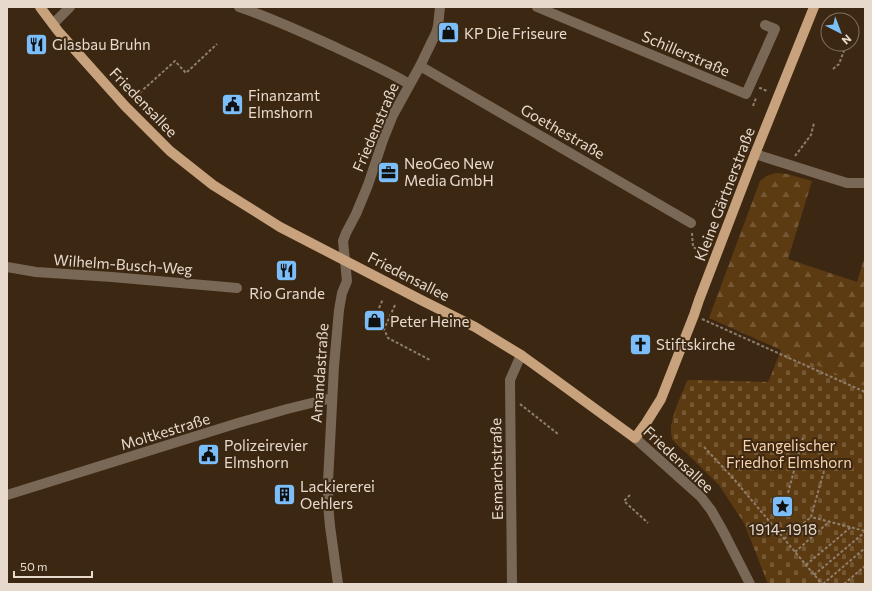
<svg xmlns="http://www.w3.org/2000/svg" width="872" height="591" viewBox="0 0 872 591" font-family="Commissioner,sans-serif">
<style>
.forest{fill:url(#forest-firs)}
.cemetery{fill:url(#cemetery-stones)}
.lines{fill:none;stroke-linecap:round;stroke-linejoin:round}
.path{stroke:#8f7e6c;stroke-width:2;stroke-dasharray:3 2;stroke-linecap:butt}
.minor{stroke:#7a6856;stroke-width:10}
.major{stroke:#c8a27c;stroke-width:10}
.labels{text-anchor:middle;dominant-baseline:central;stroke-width:4;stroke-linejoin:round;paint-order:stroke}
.poi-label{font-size:15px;fill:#e7dacd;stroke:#3c2812;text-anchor:start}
.street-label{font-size:15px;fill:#e7dacd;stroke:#3c2812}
.park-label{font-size:15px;fill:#fad3ad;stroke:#3c2812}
</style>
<defs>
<pattern id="forest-firs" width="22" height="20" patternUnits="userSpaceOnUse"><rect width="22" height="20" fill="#5d3b12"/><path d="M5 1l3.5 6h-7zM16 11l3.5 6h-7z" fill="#745733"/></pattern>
<pattern id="cemetery-stones" width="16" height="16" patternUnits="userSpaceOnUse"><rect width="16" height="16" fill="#5d3b12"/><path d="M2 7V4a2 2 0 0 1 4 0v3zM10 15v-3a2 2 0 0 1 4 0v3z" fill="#745733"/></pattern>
</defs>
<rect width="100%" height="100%" fill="#3c2812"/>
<path class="forest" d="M777,173L787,174L812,181L788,259L857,282L865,256V525L685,452C681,448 673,442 672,437C667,424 682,393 688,380L769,382L781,350L709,318L760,181C766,176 770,174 777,173Z"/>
<path class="cemetery" d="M782,350L865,386V584H768L744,523L719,485L672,439L671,427L675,414L688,380L768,382Z"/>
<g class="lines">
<path class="path" d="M833,69L839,64L845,48
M760,89V88L767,91
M136,96L175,61L186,73L217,44
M753,106L756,98
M795,156L811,135L814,123
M692,233L693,247L702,252
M395,305L384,329L388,338L430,360
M379,308L383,299
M702,319L865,392
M520,404L558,434
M704,447L733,478L822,584
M824,471L811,517L865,531
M788,493L803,438
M630,495L624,501L648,523
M784,539L811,517
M795,552L830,521
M806,565L851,527
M814,575L865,532
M823,584L865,548
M844,584L865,566"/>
<path class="minor" d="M239,7C272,18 304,33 335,47C360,59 386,70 409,84
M537,7L746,94L775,29L765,25
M53,24L70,7
M420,66L691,223
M755,154L847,183H865
M7,267L36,272L112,277L237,288
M635,438L701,497L711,510L723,531L750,584
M7,495L238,423L287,409L332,398
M338,584L330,526L328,504V482L334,366L339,310L342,293L347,281L343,241L346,233L356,214L368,185L383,140L393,115L420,66L436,33L438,26L440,7
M512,584L510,380L521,355"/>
<path class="major" d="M40,7L58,31L125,106L170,151L213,185L280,227L423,301L475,327L521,355L557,381L635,438L646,423L661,399L694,315L699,300L755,154L814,7"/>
</g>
<defs>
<symbol id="shop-square" viewBox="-11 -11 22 22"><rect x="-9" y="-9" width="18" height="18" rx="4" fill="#7cbef9" stroke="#3c2812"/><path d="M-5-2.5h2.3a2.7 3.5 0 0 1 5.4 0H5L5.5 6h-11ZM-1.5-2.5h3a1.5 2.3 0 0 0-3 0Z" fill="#111"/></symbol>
<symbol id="restaurant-square" viewBox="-11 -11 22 22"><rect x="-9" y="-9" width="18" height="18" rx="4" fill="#7cbef9" stroke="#3c2812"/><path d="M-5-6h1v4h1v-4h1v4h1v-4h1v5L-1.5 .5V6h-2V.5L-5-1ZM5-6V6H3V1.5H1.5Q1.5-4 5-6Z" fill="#111"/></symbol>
<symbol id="civic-square" viewBox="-11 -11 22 22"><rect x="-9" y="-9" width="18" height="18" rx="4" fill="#7cbef9" stroke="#3c2812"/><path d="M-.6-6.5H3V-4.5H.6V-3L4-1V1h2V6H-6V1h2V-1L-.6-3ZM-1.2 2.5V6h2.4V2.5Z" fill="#111"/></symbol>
<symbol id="office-square" viewBox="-11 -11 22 22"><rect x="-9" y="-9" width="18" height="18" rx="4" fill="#7cbef9" stroke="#3c2812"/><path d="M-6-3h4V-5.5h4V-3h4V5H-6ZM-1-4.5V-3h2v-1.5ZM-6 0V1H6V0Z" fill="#111"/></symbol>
<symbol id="church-square" viewBox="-11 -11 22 22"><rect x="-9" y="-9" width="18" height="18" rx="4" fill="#7cbef9" stroke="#3c2812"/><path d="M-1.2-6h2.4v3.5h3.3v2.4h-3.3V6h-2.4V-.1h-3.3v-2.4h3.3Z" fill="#111"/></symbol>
<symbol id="building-square" viewBox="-11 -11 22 22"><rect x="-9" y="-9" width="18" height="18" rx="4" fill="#7cbef9" stroke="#3c2812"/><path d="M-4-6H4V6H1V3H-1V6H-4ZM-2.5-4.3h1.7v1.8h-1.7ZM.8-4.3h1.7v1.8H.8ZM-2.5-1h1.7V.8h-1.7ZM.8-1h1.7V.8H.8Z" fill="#111"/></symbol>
<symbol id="sight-square" viewBox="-11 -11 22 22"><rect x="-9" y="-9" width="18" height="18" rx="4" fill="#7cbef9" stroke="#3c2812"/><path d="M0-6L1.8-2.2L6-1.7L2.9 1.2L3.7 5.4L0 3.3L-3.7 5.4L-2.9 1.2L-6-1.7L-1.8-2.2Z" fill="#111"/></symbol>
</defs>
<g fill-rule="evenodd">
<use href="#shop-square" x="436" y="20" width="25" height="25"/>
<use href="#restaurant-square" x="24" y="32" width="25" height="25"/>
<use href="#civic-square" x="220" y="92" width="25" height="25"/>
<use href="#office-square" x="376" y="160" width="25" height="25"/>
<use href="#restaurant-square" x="274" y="258" width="25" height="25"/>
<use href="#shop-square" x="362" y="308" width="25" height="25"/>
<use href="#church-square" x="628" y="332" width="25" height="25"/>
<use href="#civic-square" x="196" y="442" width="25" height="25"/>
<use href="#building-square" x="272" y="482" width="25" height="25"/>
<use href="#sight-square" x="770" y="494" width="25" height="25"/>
</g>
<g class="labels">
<g class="poi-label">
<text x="464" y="33">KP Die Friseure</text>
<text x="52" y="44">Glasbau Bruhn</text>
<text x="248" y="95">Finanzamt<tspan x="248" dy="17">Elmshorn</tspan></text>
<text x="404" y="163">NeoGeo New<tspan x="404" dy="17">Media GmbH</tspan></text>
<text x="287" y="293" text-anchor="middle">Rio Grande</text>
<text x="390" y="321">Peter Heine</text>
<text x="656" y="344">Stiftskirche</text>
<text x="224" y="445">Polizeirevier<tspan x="224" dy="17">Elmshorn</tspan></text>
<text x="300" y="486">Lackiererei<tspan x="300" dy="17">Oehlers</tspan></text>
<text x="783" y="529" text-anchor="middle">1914-1918</text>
</g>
<g class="street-label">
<text transform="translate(686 53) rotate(23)">Schillerstraße</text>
<text transform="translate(144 102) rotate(46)">Friedensallee</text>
<text transform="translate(375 127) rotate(-67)">Friedenstraße</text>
<text transform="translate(563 131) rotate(30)">Goethestraße</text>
<text transform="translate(724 194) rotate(-69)">Kleine Gärtnerstraße</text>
<text transform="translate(123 264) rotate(4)">Wilhelm-Busch-Weg</text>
<text transform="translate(409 276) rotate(27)">Friedensallee</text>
<text transform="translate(319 373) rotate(-86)">Amandastraße</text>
<text transform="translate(165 431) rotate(-17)">Moltkestraße</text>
<text transform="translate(679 459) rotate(43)">Friedensallee</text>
<text transform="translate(496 469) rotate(-91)">Esmarchstraße</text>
</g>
<g class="park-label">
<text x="789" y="445">Evangelischer<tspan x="789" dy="17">Friedhof Elmshorn</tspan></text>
</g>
</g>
<rect width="872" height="591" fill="none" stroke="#e7dacd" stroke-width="16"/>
<g transform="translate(840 32) rotate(138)"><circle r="19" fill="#3c2812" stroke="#806f5d"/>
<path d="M0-3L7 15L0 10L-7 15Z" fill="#7cbef9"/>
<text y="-6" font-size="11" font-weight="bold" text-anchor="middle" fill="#e7dacd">N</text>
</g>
<path d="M14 571v6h78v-6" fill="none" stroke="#e7dacd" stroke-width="2"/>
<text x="20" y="571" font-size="12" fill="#e7dacd" stroke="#3c2812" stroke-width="3" paint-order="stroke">50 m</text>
</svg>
